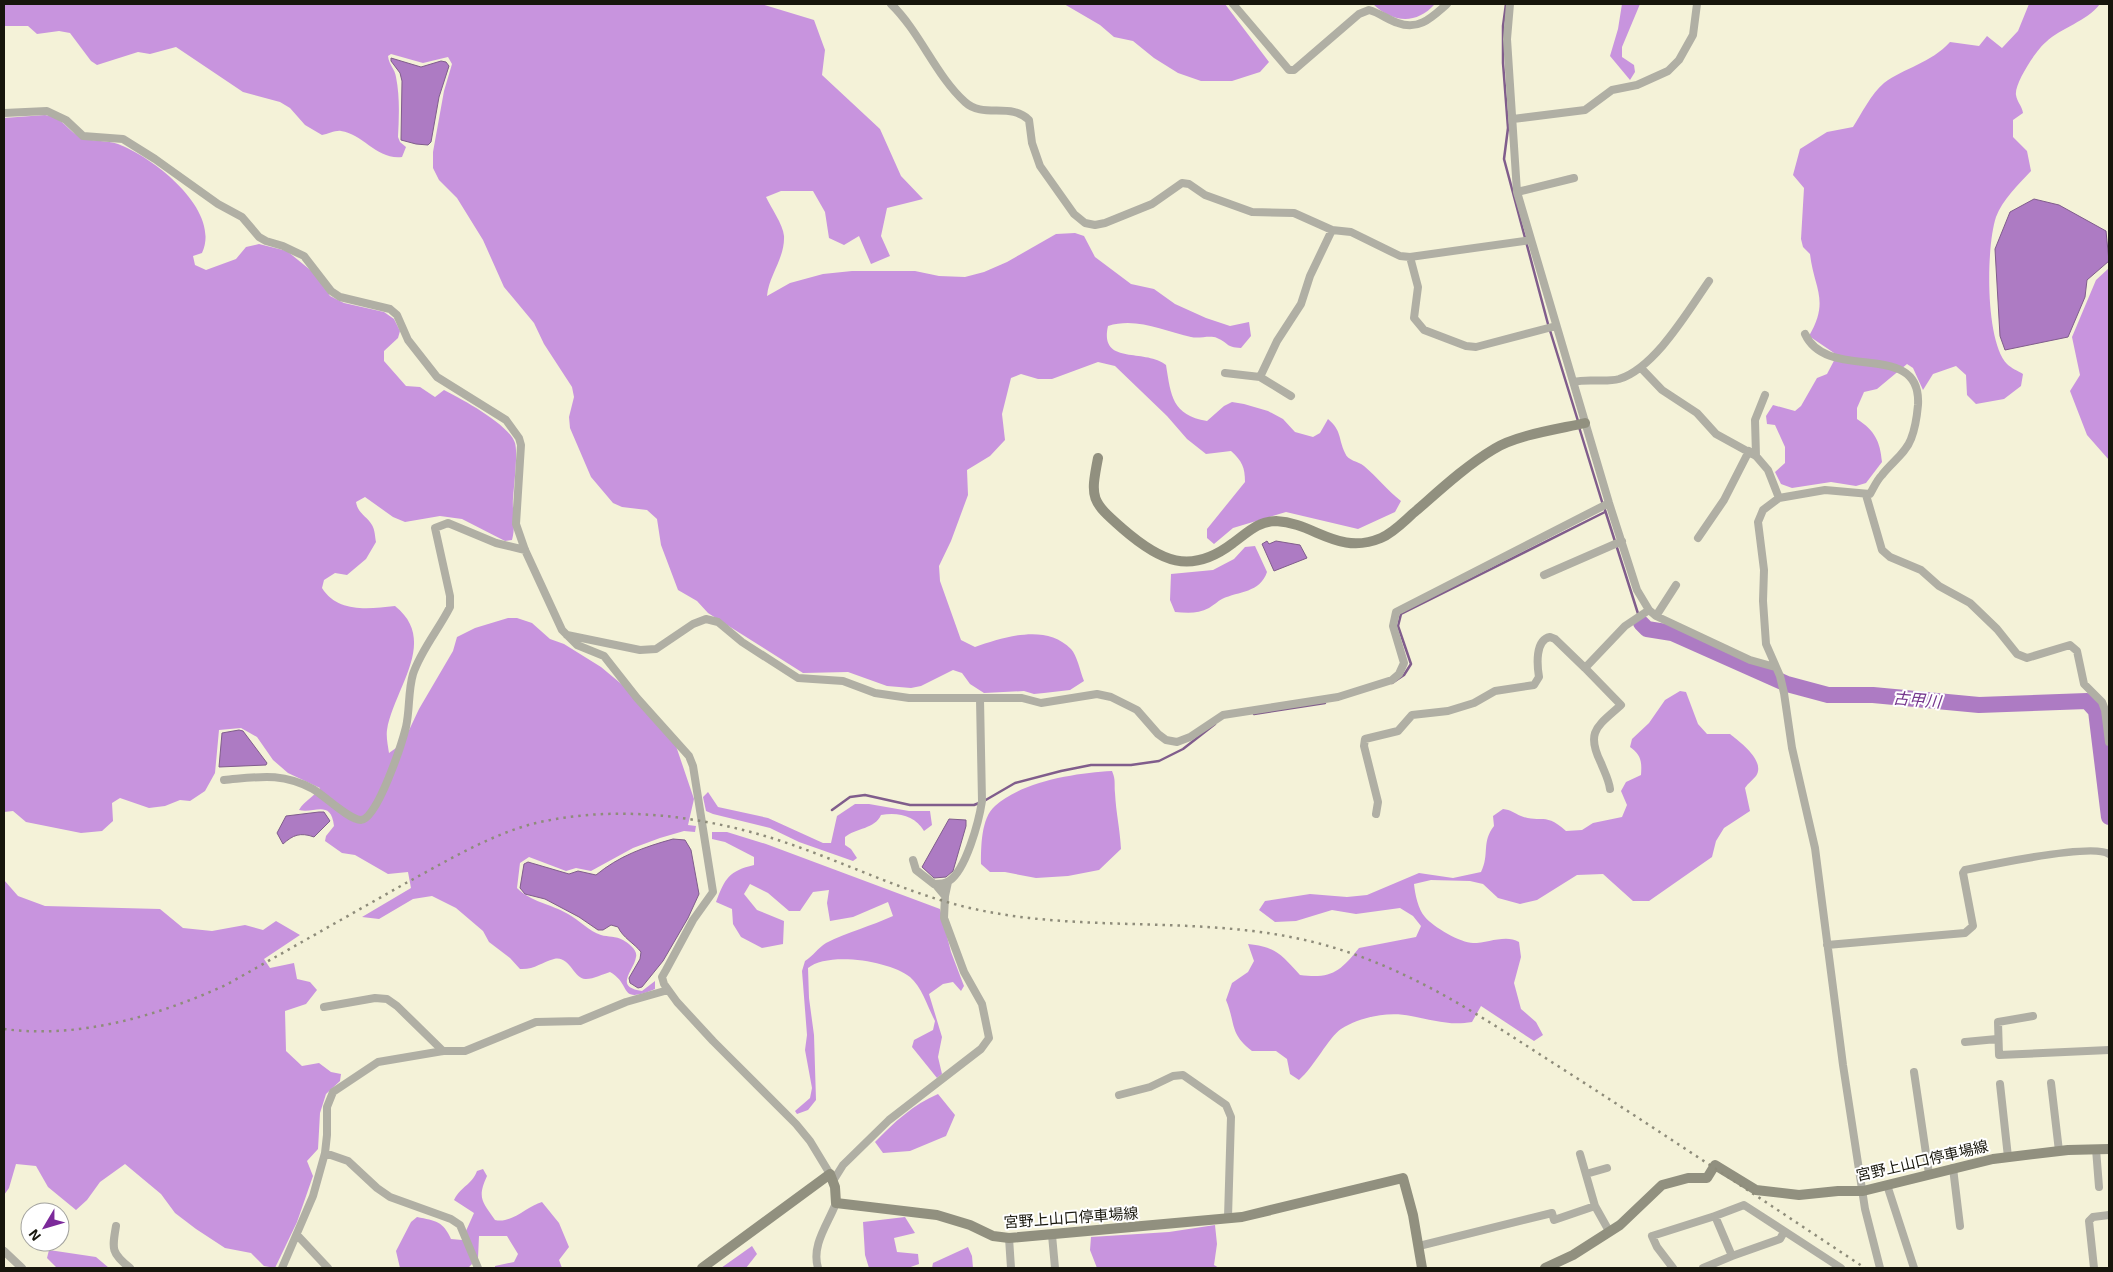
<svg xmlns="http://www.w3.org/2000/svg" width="2113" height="1272" viewBox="0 0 2113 1272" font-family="'Exo 2','Noto Sans JP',sans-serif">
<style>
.forest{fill:#c894de}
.water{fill:#ad7bc3;stroke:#805d8c}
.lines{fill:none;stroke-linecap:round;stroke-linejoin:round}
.stream{stroke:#805d8c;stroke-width:2.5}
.river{stroke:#ad7bc3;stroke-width:16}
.street{stroke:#b0afa4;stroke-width:8}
.secondary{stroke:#91907f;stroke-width:10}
.rail{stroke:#8e8c7a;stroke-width:2.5;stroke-dasharray:2.5 5;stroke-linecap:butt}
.labels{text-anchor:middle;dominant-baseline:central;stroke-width:4;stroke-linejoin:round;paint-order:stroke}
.street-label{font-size:15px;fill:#17160c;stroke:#fff}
.water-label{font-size:16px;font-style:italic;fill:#76378e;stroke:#fff}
</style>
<rect width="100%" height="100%" fill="#f4f2d8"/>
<path class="forest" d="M4,4H761L814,20L825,50L822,75L880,129L901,176L923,199L887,208L881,236L890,256L871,264L859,236L844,245L829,238L825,212L813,191H781L766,197C771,208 783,224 784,236C785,258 769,275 767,296L790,283L823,274L852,271H915L939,276L965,277L984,272L1007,262L1056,234L1075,233L1084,236L1095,257L1131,284L1154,289L1175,304L1206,318L1230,326L1249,322L1251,336L1241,348C1225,347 1229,343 1217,338C1210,335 1199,339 1191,337C1163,331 1137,317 1108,326C1099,366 1144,348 1166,365C1171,396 1172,415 1207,421L1224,406L1232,402L1244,404L1268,411L1283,419L1295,432L1313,437L1320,433L1328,419C1342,431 1338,438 1345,453C1348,461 1358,461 1364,466C1377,477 1387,490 1401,501L1395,512L1358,529L1286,512L1233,528L1214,544L1207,538V529L1245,482C1245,467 1242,461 1231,451L1206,454L1187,439L1167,416L1115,366L1098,362L1052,379H1038L1021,374L1011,378L1002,414L1005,440L990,456L967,470L968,495L951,541L939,566L940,581L961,640L975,647C1004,637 1046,623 1071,649C1077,655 1080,671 1084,681L1070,690L1044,693L1034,694L1024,691L984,693L970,684L962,673L953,670L921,686L911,688L887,686L848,672L803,673L708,613L697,601L678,590L661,545L657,519L647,510L622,507L613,503L591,477L570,428L569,417L574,397L572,387L544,344L534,323L504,287L483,240L457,198L439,180L433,168V152L444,91L452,64L448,57L423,63L391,54L388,56C389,65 395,69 396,77C400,97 399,117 398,137L400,142L406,147L402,157C377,160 363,134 341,131C336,130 328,134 322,135L305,125L290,108L280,102L243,92L176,47L150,54L138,52L97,65L91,61L70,33L59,31L37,34L28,26H4Z
M1064,4H1225L1269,62L1260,72L1232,81H1201L1178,73L1154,58L1133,41L1114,37L1100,25Z
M1373,4H1435C1416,25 1393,23 1373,4Z
M1622,4H1640L1622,47V57L1634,65L1635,72L1630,80L1610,56L1618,29Z
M2029,4H2100C2086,22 2062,27 2046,42C2036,50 2014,84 2016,95C2017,102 2022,106 2023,113L2013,120V137L2027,151L2031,171C2019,184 2002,200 1996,217C1986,247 1985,341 2007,364C2011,368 2018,371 2023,374L2021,386L2004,399L1976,404L1967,395L1966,375L1956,366L1933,374L1923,390L1913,368L1907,364L1877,389L1864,392L1857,408V419C1875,431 1880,441 1882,462L1866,483L1856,486L1831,482L1792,488L1781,484L1775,472L1785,463V447L1775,425L1767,424L1766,416L1773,405L1795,411L1801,406L1817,378L1827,374L1837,355L1809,336C1830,300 1814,289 1810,254L1803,247L1801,239L1804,188L1793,175L1800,149L1827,132L1853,127C1862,113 1871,94 1884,83C1904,68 1931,63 1950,42L1979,46L1987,36L2002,48L2018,31Z
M45,115C65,118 66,131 83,138C94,142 107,140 118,144C153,157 222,210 202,253L193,256L195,265L206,270L236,259L246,247L259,244L287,251L314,273L330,296L344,303L384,312L394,319L400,331L398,338L384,351V361L406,386L420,387L435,397L444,390C460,398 510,425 515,443C518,453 514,485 513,498C512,512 516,526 512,540L505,541L462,519L440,516L405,522L393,517L365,497L356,502C358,514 367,516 372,525C375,530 375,537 376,542L366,559L347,575L335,573L324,580L322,588C338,613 368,609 395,606C439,641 394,688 387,730C386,737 388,746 389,753L403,743L419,709L453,651L457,637L475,628L508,618H517L532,623L550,639L564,644L601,667L631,692L676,746L694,799L688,825L696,826L695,832L684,831L660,838L633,848L591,871L576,868L566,871L529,857L520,863L517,888C531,902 551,904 568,914C579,920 589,931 601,935C608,937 616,936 623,940C628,943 638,950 636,957C634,971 613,987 642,991L655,981V989C617,1005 633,985 610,972C603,974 594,979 586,979C574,980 570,955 554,959C542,962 534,970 520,969L510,958L489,942L483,931L456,908L432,896L413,899L379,919L362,917L411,888L408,872L388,874L355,855L342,853L325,841L326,836L334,826C331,799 314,814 299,810C304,801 314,797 320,788L288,773L273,760L257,737L241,728L219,730L215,773L205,791L190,801L180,800L165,806L149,808L120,798L112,803L113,821L102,831L81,833L26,822L13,811L4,812V118Z
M2109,268V460L2087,435L2070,391L2080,375L2072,337L2096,280Z
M1255,546L1267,572C1260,593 1239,591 1222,599C1218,601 1214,605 1209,608C1198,614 1187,613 1175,612L1170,600L1171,574L1213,570L1234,559L1245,547Z
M1680,691L1686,692L1698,724L1707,734H1730C1740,742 1766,761 1756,776C1753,780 1748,783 1745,788L1750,811L1724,828L1716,841L1712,857L1649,901H1633L1603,874L1577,875L1537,900L1520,904L1498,898L1483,884L1470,881L1431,880L1414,884C1415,894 1418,909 1425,917C1433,927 1461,943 1473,943C1488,943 1506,934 1519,942L1521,957L1514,983L1521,1009L1536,1022L1543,1035L1534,1041L1481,1006L1472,1022C1450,1026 1433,1020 1411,1016C1388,1011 1360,1017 1341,1029C1329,1037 1314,1067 1299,1080L1290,1074L1287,1059L1276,1051H1252C1229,1033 1236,1024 1226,1000L1232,983L1248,972L1254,961L1248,944C1277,947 1281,955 1300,975C1331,979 1340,972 1359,948L1416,937L1421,926L1413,916L1400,908L1356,914L1332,910L1296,921L1275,922L1259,910L1265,901L1310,894L1347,897L1367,895L1419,873L1453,878L1481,872C1490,854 1481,843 1494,826L1493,816L1503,809C1511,810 1514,813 1521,816C1541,824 1544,811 1566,831L1582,830L1593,823L1622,817L1627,805L1621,791L1626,782L1641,775C1642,761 1641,755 1630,747L1632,739L1649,723L1665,700Z
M1112,771C1116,780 1114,784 1115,793C1116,813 1120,829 1121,849L1099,870L1068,876L1036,878L1005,872H990L981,864C981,847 981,818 995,806C1023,781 1076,773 1112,771Z
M708,792L718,807L768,818L823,843H831L837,816L855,804H869L909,811H930L932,825L924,831C915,816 899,812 881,815C875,829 856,828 845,837V845L851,849L857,858L853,861L799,842L770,828L713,814L706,811L703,797Z
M712,832H727L766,844L940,909L951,952L964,986L961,991L953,982L943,984L929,994L942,1037L938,1057L942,1074L937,1078L912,1047L914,1040L933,1030L935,1021C928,1008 922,987 910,977C891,961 828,951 808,968L809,998L814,1035L816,1100L808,1110L797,1114L795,1111L810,1098L812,1088L805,1050L807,1035L802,971L805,961C813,956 818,948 826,943C848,932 871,926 893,916L888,902L853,917L830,921L827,903L829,890L813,892L800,911H789L768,893L750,884L744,894L757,910L784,921L783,944L762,948L741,937L733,924L732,909L716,902C725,878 729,871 754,865V857L725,842L712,839Z
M4,880L18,896L45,906L160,909L183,928L212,931L245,925L263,930L276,921L300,935L264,959L270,968L294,963L297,979L310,982L317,990L306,1004L285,1011L286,1051L302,1066L319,1063L331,1072L341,1074L340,1081L326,1094L320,1113L318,1149L307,1161L313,1176L297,1222L275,1268L264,1266L251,1253L225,1248L196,1229L175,1213L161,1194L125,1164L100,1182L87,1200L76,1210L48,1187L36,1166L16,1164L9,1188L4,1195Z
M938,1094L955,1115L946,1136L910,1151L883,1153L875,1142C893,1123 914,1104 938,1094Z
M483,1169L487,1176C477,1198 482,1201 495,1220C512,1224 527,1206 542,1202L559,1223L569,1247L559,1260L562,1268H495V1266L514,1262L518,1254L507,1236H479L478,1258L468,1268H400L396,1251L411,1222L417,1217C436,1221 443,1221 451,1239L462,1240L474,1213L454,1200C462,1185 471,1186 477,1171Z
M905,1217L915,1233L894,1238L897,1252L918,1254L919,1264L908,1268H869L865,1255L863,1222Z
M1215,1225L1217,1244L1214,1265L1219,1268H1097L1090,1250L1091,1237L1169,1232Z
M752,1246L757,1254L746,1268H721Z
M968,1247L972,1256L973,1268H932L933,1263Z
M49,1250L96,1257L109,1268H57L47,1258Z"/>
<path class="water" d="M391,58L421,67L441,61L446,62L449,66L439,97L431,142L428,145L416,144L401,140L402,81L400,73L391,61Z
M2034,199L2059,205L2106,231L2109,261L2087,280L2085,297L2068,337L2005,350L2000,336L1995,249L2010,212Z
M1267,541L1269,544L1276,541L1300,545L1307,558L1274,571L1262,544Z
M239,730L243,731L267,763L266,765L219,767L222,733Z
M319,812H324L330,821L314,837C300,832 293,835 283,844L277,833L286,816Z
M949,819L966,820V826L953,871L946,877L934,878L922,867Z
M673,839L685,840L691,850L699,894L688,918L663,961L642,987L638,988L630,983L629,978L640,959L641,952C634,943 623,938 618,927L611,925L603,930H598L579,917L545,899L525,894L520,888L524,864L528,862L569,874L578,871L596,875C619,856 644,847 673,839Z"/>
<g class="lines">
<path class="stream" d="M1506,4L1503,26V63L1508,128L1504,159L1548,324L1578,421
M1579,427L1603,505
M1605,510L1641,623
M1392,683L1404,675L1411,664L1398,626L1401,614L1605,512
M1254,714L1325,703
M984,801L1015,783L1061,771L1091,765H1131L1159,761L1183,749L1215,724
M832,810L850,797L865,795L910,805H974L979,803"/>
<path class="river" d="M1641,623L1647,629L1672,633L1787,684L1828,695H1873L1979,705L2087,701L2096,711L2109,817"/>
<path class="street" d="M891,4C920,32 936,76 965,102C983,119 1011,102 1029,120L1032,143L1040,166L1074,214L1085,223L1095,225L1105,223L1152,204L1182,183L1189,184L1205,195L1252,212L1294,213L1332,230L1351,232L1400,256L1410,257L1531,240
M1233,4L1284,64L1289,70H1294L1359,14L1369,10C1380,13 1388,20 1398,23C1419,31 1432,17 1447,4
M1510,4L1507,39L1517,192L1609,503L1637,590L1649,610L1656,616L1750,660L1775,667
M4,113L47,111L66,120L83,136L123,139L155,159L218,204L242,217L259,237L266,241L283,246L304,256L331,291L340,297L390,309L397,315L408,340L437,377L506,420L519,438L521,445L516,524L525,550L562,630L577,645L604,656L637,698L689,756L693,766L713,892L693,920L666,970L662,977L664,984L677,1002L713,1041L796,1124L810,1141L830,1174
M1513,119L1585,110L1612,90L1637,85L1668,71L1679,60L1693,35L1697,4
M1517,192L1574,178
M1410,257L1418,287L1414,318L1424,330L1466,346L1476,347L1556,326
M1805,334C1828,384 1922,338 1918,405C1917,416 1915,429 1911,439C1906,453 1891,463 1882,475C1877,480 1874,487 1870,494L1825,490L1779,498L1763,510L1758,522L1764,570L1763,601L1766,644L1780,676L1784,693L1792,748L1815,848L1843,1065L1865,1209L1880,1268
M1641,368L1662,390L1697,413L1716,434L1756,456L1768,470L1779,498
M1225,373L1260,377L1291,396
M1260,377L1277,341L1301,304L1310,276L1332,230
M1574,382C1588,378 1604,383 1619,379C1655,368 1688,311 1709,281
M1756,456L1755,420L1765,395
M1866,495L1882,550L1890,557L1921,570L1939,586L1970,603L1997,629L2017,654L2027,658L2070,645L2077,651L2084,684L2102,702L2105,710L2109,742
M1698,538L1724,500L1749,451
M1544,575L1622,541
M1656,616L1676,585
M567,635L640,650L656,649L693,624L706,619L718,622L742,642L798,678L843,681L875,693L909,698H1022L1041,703L1097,694L1111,697L1137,710L1158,734L1166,740L1177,742L1190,737L1223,715L1338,697L1392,680L1399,674L1404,663L1393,626L1396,612L1609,503
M1585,668L1621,705C1598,726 1585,731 1601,763C1604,771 1609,780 1610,789
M224,780C259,777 281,772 313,789C325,796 349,820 361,820C377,820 402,743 406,727C410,709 408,691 413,674C421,650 439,629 450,607V596L435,528L448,523L496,543L525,550
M1376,814L1378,802L1364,746L1365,739L1398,731L1412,715L1448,711L1474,703L1495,691L1534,685L1539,677C1537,665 1535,640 1550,637L1555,639L1585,668L1625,626L1649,610
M913,860L916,870L934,884C940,884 945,884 949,881C966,870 979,821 982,801L980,699
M935,884L945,896L948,882
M1827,945L1965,933L1973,926L1963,873L1965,870C1989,865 2093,843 2109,854
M324,1007L375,998L387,999L397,1006L443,1051
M2033,1016L1998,1022L1999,1055L2109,1050
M1965,1042L1997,1039
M1914,1072L1929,1174
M2051,1083L2059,1151
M2000,1084L2008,1157
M1119,1095L1150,1087L1173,1076L1183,1075L1226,1105L1231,1117L1228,1217
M2096,1149L2099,1187
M325,1153L348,1161L377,1188L390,1197L451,1219L460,1225L478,1268
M1580,1154L1595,1206L1609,1231
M1953,1168L1960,1226
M1586,1174L1607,1168
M833,1181L843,1165L889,1120L981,1049L989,1038L982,1004L964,972L944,918L945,896
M1887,1185L1914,1268
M116,1226C112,1249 111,1253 130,1268
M1784,1232L1780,1239L1732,1256L1715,1216L1744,1205L1841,1268
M1052,1235L1055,1268
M298,1236L328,1268
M1009,1238L1011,1268
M1419,1246L1552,1213L1554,1220L1595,1206
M4,1251L22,1268
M282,1268L313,1196L325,1153L327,1135V1107L333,1092L378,1062L443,1051H465L536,1022L580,1021L626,1002L668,990
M818,1268C811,1245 828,1224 836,1203
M1673,1268L1657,1247L1652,1236L1715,1216
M1703,1268L1732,1256
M2094,1268L2089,1221L2093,1217L2109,1215"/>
<path class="secondary" d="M1098,458C1090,499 1091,501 1123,529C1160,561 1190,576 1233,543C1247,533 1258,521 1276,521C1315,523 1338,556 1381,538C1395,532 1406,519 1417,510C1441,489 1467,465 1494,449C1516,435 1559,429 1585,423
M702,1268L830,1174L835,1187L836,1203L937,1215L970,1225L993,1236L1009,1238L1242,1217L1403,1178L1413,1215L1422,1268
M1545,1268L1573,1255L1620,1225L1662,1185L1688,1178H1707L1715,1165L1756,1190L1799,1195L1838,1191H1863L1993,1159L2068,1150L2109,1149"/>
<path class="rail" d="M4,1029C80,1039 157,1016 226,985C286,951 346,917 406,883C447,861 491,834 536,823C609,806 687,814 758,834C833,855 902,894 979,910C1088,933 1201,915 1309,941C1410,965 1487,1021 1572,1075C1670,1138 1767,1203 1865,1268"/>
</g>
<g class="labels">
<g class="street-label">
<text transform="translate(1922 1160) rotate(-13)">宮野上山口停車場線</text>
<text transform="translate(1071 1217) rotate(-4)">宮野上山口停車場線</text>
</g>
<g class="water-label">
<text transform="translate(1917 699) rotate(5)">古甲川</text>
</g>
</g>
<rect width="2113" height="1272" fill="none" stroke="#17160c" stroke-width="10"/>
<g transform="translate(45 1227) rotate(232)"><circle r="24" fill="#ffffff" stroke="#a2a29e"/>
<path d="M0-4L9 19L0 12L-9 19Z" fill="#7c2a9a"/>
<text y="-8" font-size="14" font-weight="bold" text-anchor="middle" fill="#17160c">N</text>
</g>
</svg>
